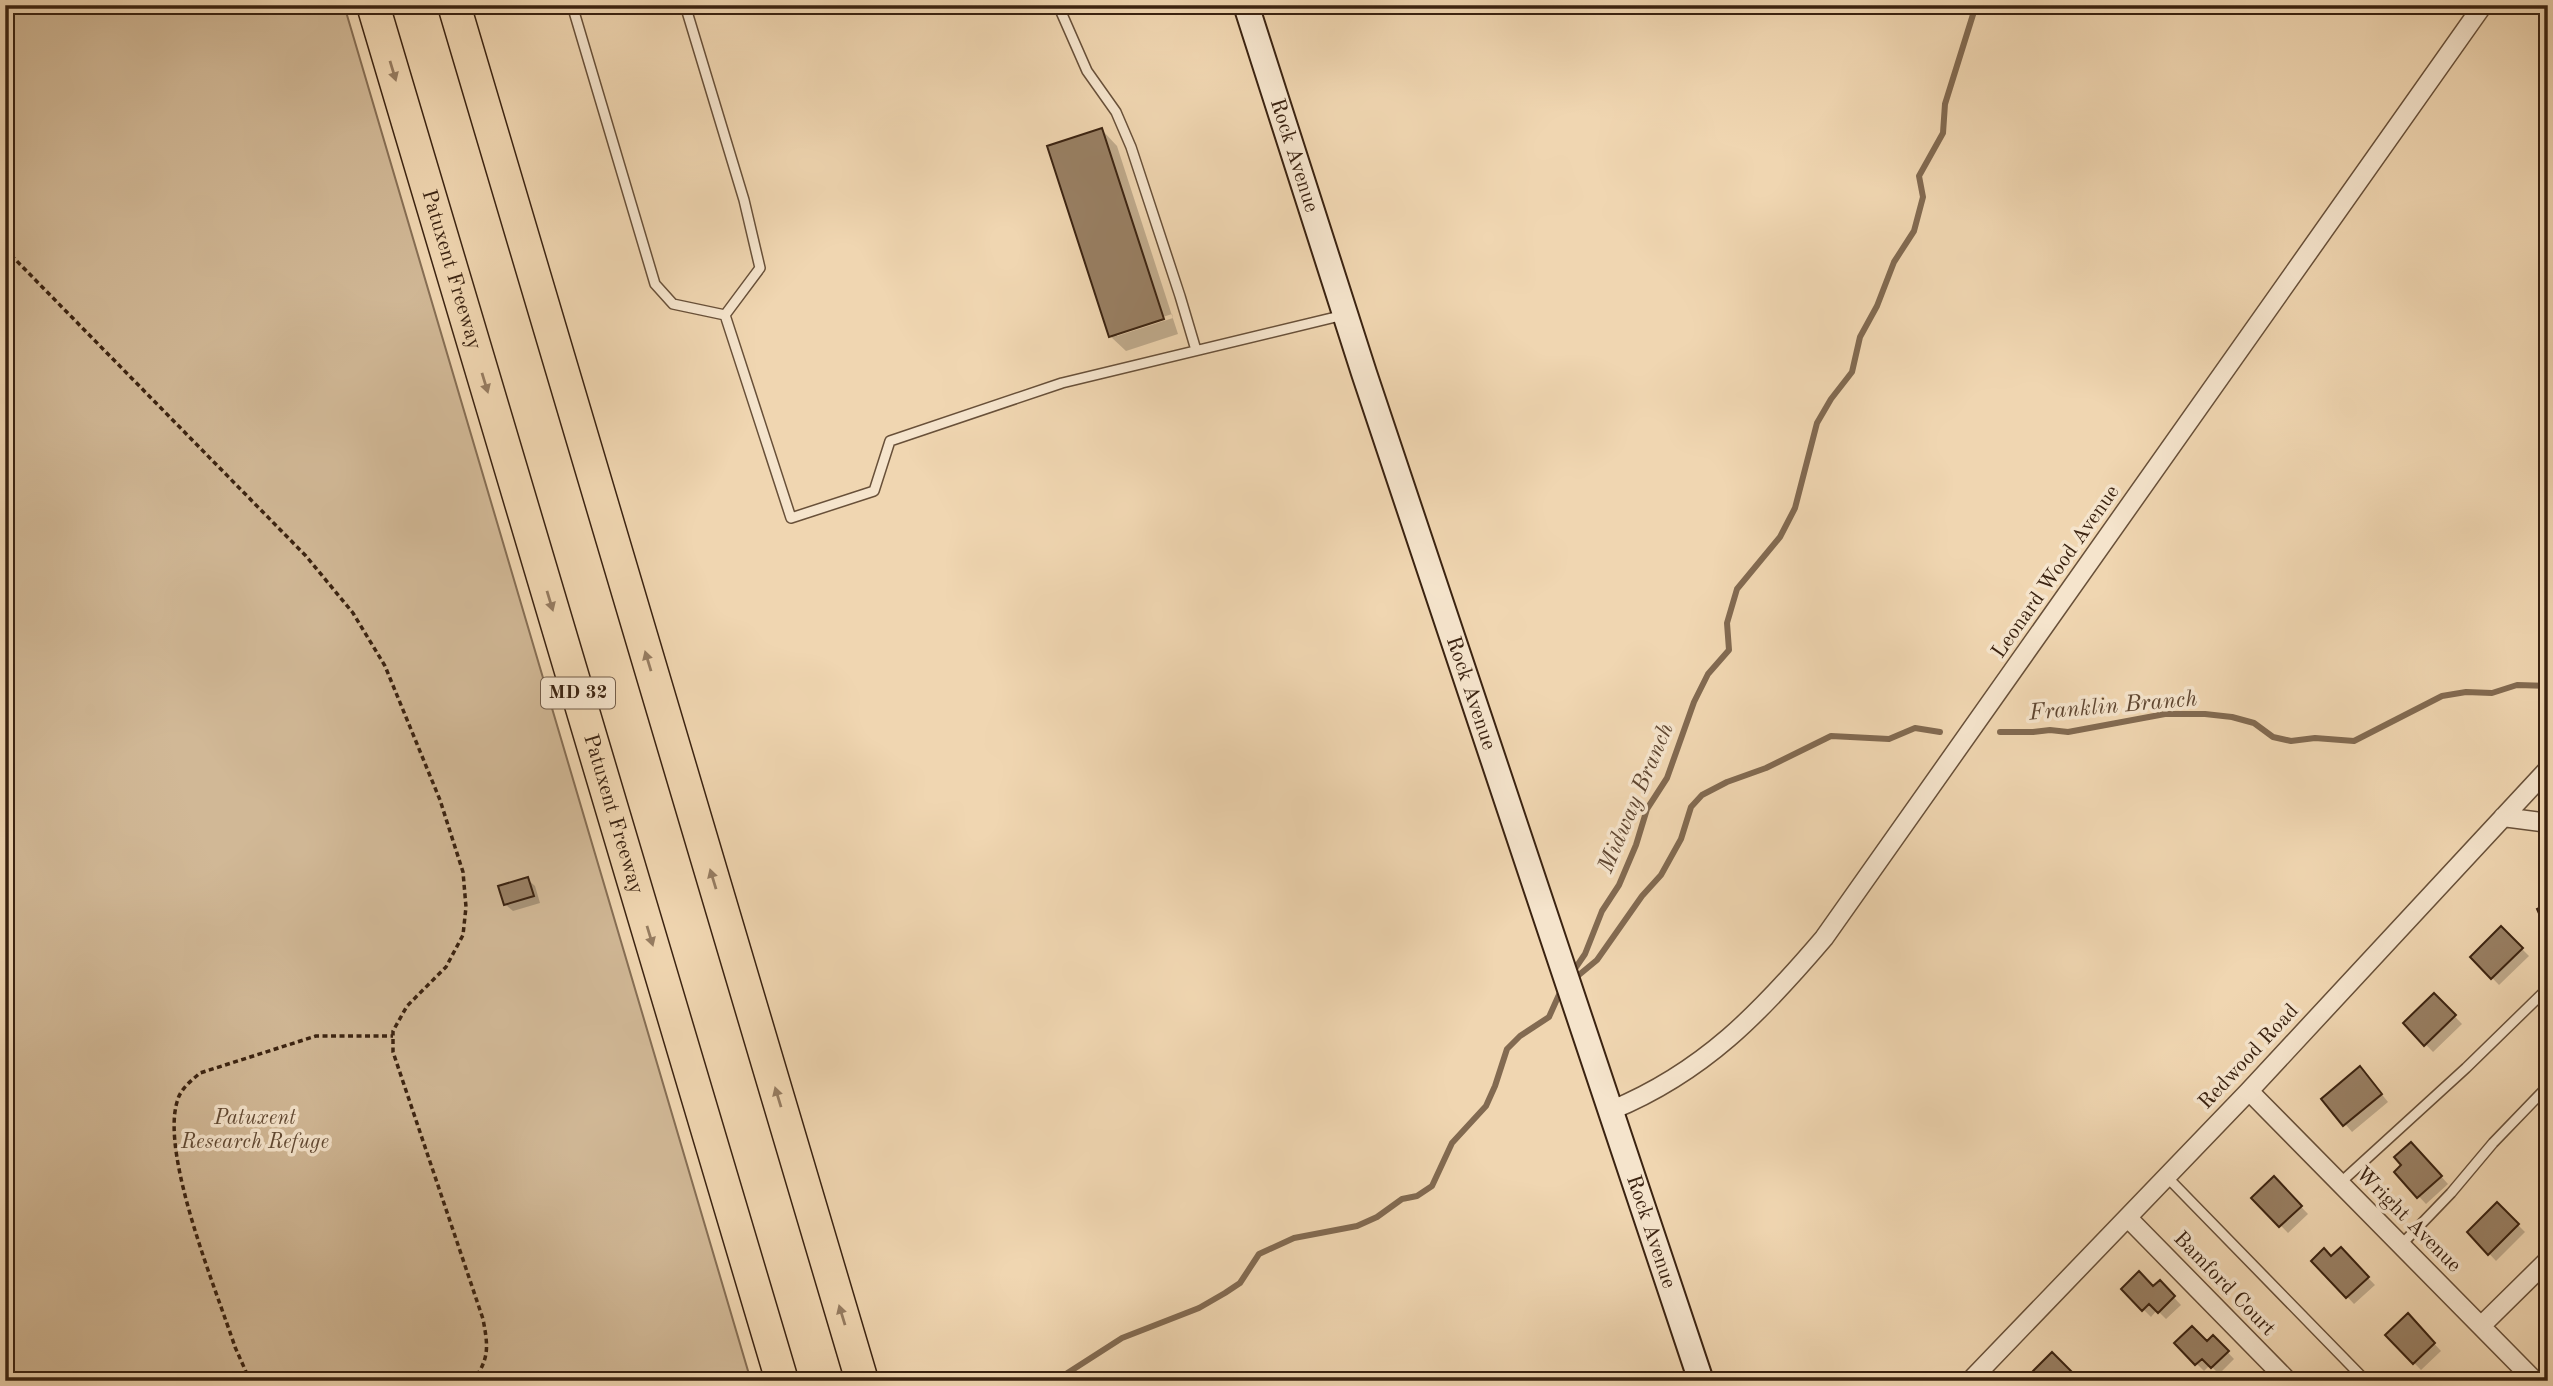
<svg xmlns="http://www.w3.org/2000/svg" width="2553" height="1386" viewBox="0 0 2553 1386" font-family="'Old Standard TT',serif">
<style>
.green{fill:#d1b896;stroke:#866e54;stroke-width:2}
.shadow{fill:#0003;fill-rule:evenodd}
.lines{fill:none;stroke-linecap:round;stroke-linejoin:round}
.stream{stroke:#826a51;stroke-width:6}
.building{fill:#998064;stroke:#3b2311;stroke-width:2}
.lane-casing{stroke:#685039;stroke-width:12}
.street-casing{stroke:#685039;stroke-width:21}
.secondary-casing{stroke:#3b2311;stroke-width:28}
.highway-casing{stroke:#3b2311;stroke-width:35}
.path{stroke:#3b2311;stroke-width:3.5;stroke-dasharray:5 3.5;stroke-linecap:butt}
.lane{stroke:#f5e4cc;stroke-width:9}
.street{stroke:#f5e4cc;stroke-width:18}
.secondary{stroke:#f5e4cc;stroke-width:24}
.highway{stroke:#f0d6b1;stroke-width:32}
.oneway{fill:#967c61}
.labels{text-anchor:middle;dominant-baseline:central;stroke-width:7;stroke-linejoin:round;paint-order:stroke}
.shield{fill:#f5e4cc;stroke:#735d49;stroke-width:2}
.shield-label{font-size:19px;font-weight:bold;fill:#3b2311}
.street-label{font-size:21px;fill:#3b2311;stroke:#f5e4cc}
.park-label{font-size:21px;font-style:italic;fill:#604832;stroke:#f5e4cc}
.water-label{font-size:23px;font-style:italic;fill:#5f4631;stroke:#f5e4cc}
</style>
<rect width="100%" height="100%" fill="#f0d6b1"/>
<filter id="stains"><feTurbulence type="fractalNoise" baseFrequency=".00286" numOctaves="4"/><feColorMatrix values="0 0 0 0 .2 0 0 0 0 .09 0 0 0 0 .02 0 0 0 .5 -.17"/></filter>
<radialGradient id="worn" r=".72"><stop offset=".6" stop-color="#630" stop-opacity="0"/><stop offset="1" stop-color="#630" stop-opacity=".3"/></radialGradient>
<path class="green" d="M5,5H344L751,1381H5Z"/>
<path class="shadow" d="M1102,130L1117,146L1178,334L1126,351L1110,336ZM1172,314L1173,318L1117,336V332Z
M527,879L535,886L540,903L513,911L505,904Z
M2501,928L2529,956L2499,985L2472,957Z
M2434,995L2462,1024L2433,1052L2405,1023Z
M2367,1076L2388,1102L2352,1132L2324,1099Z
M2418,1151L2448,1184L2426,1204L2396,1172Z
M2274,1179L2308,1214L2288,1233L2254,1198Z
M2497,1204L2525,1232L2496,1261L2469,1232Z
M2341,1250L2375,1285L2354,1304L2313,1261L2332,1258Z
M2160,1283L2181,1305L2166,1319L2157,1310L2151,1317L2123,1289H2153Z
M2408,1315L2441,1351L2421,1370L2387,1335Z
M2213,1337L2234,1359L2219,1374L2210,1365L2204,1371L2177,1344L2207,1343Z"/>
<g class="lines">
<path class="stream" d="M2000,732H2033L2050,730L2068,732L2165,714H2205L2232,717L2254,723L2273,737L2291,741L2315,738L2354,741L2442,696L2466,692L2492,693L2517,685L2548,686
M1572,973L1585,954L1602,911L1619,885L1636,845L1647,809L1667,778L1694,702L1708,674L1729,650L1727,623L1737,589L1780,537L1795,508L1817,423L1831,399L1852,372L1860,337L1877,306L1894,262L1914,231L1923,197L1919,176L1943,133L1945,104L1976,5
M1574,979L1597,960L1642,896L1661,875L1681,839L1691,807L1702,795L1727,782L1766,768L1831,736L1889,739L1915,728L1940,732
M1055,1381L1122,1338L1199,1308L1225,1293L1240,1283L1259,1254L1294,1238L1357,1226L1377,1217L1402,1199L1417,1196L1432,1186L1452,1143L1486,1106L1495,1086L1507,1049L1520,1036L1549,1017L1562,988"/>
</g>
<path class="building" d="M1102,128L1164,319L1109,337L1047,146Z
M528,877L534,896L504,905L498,886Z
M2548,890V926L2545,927L2537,909L2547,904L2542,893Z
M2501,926L2523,948L2491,979L2470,957Z
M2434,993L2456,1015L2424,1046L2403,1023Z
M2360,1066L2382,1094L2343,1126L2321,1099Z
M2411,1142L2442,1176L2417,1198L2394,1172L2401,1165L2394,1157Z
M2274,1176L2302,1206L2279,1227L2251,1198Z
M2497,1202L2519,1224L2488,1255L2467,1232Z
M2341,1247L2369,1277L2346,1298L2311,1261L2324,1248L2331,1256Z
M2139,1271L2153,1286L2160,1280L2175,1296L2158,1313L2149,1304L2142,1311L2121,1289Z
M2408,1313L2435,1343L2413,1364L2385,1335Z
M2192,1326L2207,1341L2213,1335L2229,1351L2211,1368L2202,1359L2195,1365L2174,1343Z
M2052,1352L2081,1381H2043L2033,1371Z"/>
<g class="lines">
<defs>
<path id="lane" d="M572,5L655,284L673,304L725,315
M685,5L744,200L760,268L725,315
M1058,5L1087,71L1116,112L1131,147L1180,296L1196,350
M725,315L791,518L874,491L890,441L1062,383L1344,315
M2167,1177L2366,1381
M2340,1183L2466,1068L2548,988
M2401,1245L2451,1193L2493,1143L2548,1086"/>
<path id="street" d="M2503,817L2548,823
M2249,1091L2535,1381
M1612,1110C1704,1072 1761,1012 1824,938L2483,5
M2128,1218L2288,1381
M2481,1326L2548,1260
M1970,1381L2249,1091L2548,769"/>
<g id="secondary">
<path id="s1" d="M1246,5L1364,373L1701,1381"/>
</g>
<g id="highway">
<path id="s2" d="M373,5L782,1381"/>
<path d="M454,5L862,1381"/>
</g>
</defs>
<use href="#lane" class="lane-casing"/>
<use href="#street" class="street-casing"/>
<use href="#secondary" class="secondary-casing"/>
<use href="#highway" class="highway-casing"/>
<path class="path" d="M5,249L306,556L353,613L385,666L440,800L463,872L466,907L463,935L446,967L407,1006L393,1031V1052L483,1319C488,1346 490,1358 473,1381
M253,1381L247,1374L235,1347C216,1289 161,1157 177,1102C180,1089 191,1081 200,1073L316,1036H393"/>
<use href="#lane" class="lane"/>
<use href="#street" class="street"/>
<use href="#secondary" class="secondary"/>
<use href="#highway" class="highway"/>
</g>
<defs><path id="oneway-solid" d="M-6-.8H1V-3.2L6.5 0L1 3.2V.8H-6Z" transform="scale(1.75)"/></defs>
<g class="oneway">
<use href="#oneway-solid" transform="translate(393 71) rotate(73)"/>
<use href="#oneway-solid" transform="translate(485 383) rotate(73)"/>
<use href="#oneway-solid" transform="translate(550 601) rotate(73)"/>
<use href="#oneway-solid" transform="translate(648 661) rotate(-107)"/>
<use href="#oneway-solid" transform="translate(713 879) rotate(-107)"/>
<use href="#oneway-solid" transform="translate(650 936) rotate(73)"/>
<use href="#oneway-solid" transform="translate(778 1097) rotate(-107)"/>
<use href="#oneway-solid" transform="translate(842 1315) rotate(-107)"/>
</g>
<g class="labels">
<rect class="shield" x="541" y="677.5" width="74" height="31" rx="5"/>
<g class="shield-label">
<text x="578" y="693">MD 32</text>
</g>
<g class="street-label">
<text stroke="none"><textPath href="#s1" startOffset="158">Rock Avenue</textPath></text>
<text stroke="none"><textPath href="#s2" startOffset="276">Patuxent Freeway</textPath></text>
<text transform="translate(2056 572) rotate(-55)">Leonard Wood Avenue</text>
<text stroke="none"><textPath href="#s1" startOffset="724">Rock Avenue</textPath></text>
<text stroke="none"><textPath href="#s2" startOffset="844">Patuxent Freeway</textPath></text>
<text transform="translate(2249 1057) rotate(-47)">Redwood Road</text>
<text transform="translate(2408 1220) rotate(45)">Wright Avenue</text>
<text stroke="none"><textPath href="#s1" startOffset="1292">Rock Avenue</textPath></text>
<text transform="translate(2224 1284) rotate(46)">Bamford Court</text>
</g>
<g class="park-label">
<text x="255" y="1118">Patuxent<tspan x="255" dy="24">Research Refuge</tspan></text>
</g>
<g class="water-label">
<text transform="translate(2113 706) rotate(-5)">Franklin Branch</text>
<text transform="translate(1636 798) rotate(-67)">Midway Branch</text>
</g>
</g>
<rect width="2553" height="1386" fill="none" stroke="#f0d6b1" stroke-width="28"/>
<rect x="7" y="7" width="2539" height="1372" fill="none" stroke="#3b2311" stroke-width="3.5"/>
<rect x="14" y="14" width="2525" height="1358" fill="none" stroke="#3b2311" stroke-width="2"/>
<rect width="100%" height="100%" filter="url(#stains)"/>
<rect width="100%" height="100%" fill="url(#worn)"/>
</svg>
